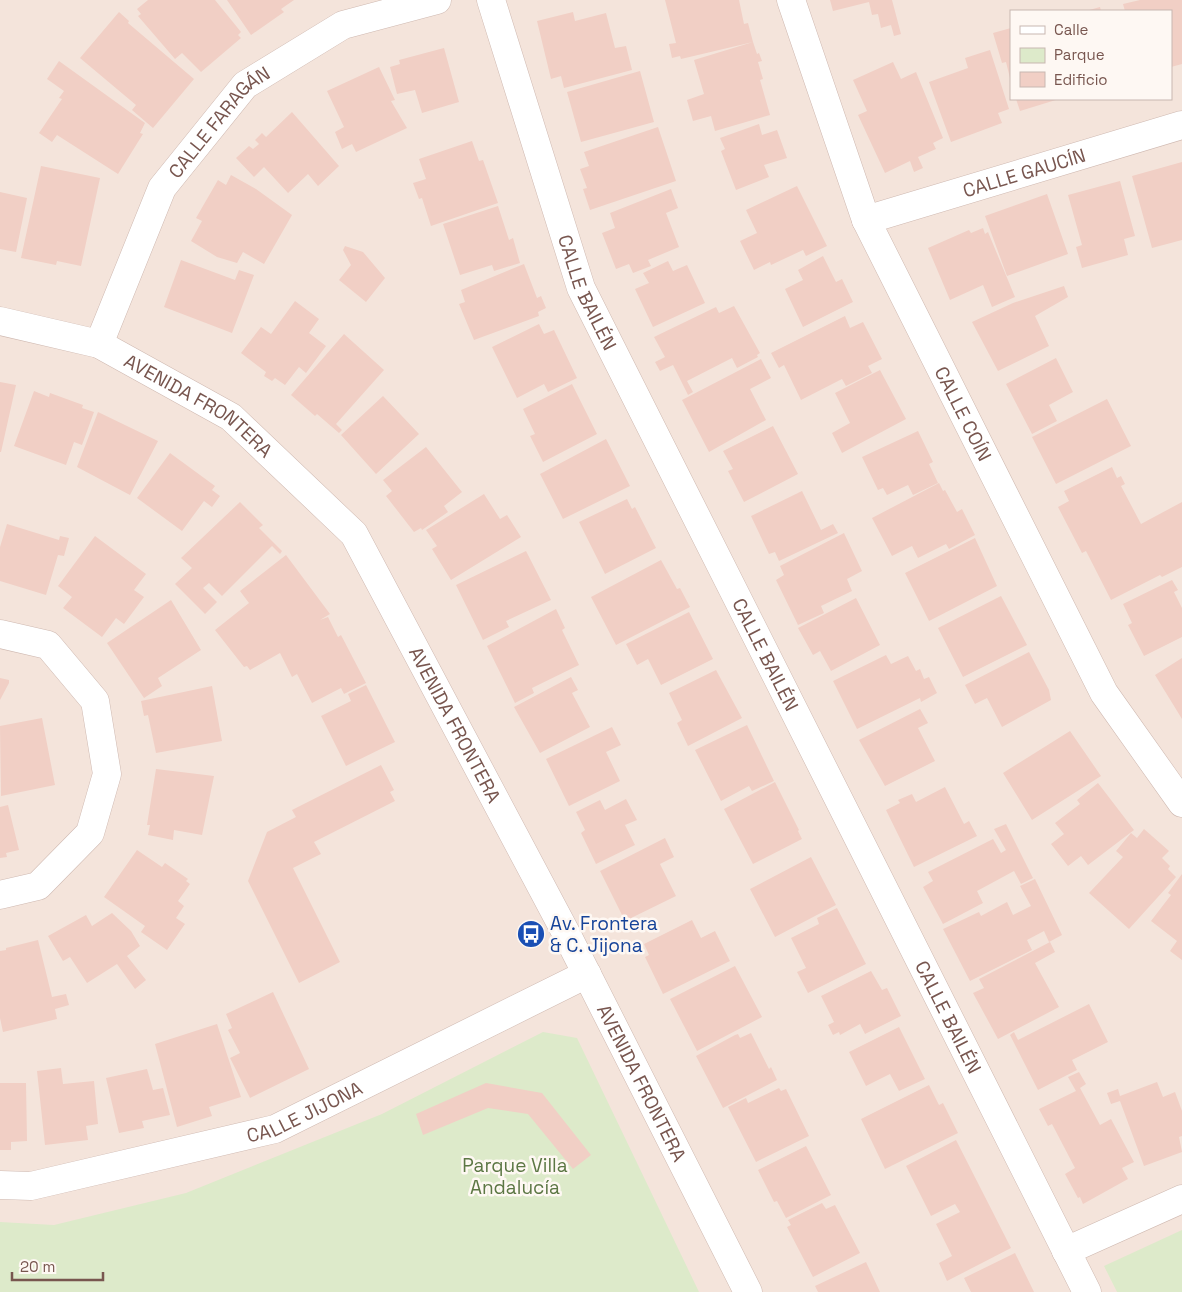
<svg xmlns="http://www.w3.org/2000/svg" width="1182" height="1292" viewBox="0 0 1182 1292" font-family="'Space Grotesk',sans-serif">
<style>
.residential{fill:#f4e4db;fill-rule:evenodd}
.green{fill:#ddeaca}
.building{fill:#f1cfc5}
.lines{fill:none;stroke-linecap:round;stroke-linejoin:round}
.minor-casing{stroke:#cfb9b1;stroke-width:29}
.minor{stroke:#fff;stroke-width:28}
.labels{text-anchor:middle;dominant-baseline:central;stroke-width:5;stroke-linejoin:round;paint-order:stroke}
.street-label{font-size:19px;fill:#78564f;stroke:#fef8f3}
.transit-label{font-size:19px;fill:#164399;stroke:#fef8f3;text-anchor:start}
.park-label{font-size:19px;fill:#5c7744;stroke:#fef8f3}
</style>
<rect width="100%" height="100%" fill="#fcf3ed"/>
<path class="residential" d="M0,0H1182V1292H0ZM1011,11H1171V99H1011Z"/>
<path class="green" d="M543,1032L577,1038L699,1292H0V1222L54,1225L186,1193L382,1114Z
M1182,1230V1292H1117L1104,1266Z"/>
<path class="building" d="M148,0H215L241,32L238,35L241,38L201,72L182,53L175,59L138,16L141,14L137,9Z
M227,0H294L281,9L284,12L251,35Z
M665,0H739L744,24L748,23L753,42L681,59L680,56L672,58L669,44L676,43Z
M830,0H892L901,34L894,36L891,25L881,28L878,14L872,15L869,2L833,11Z
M1140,0H1182V64L1171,67V11H1125L1123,4Z
M1100,7L1101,11H1086Z
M119,12L129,21L128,23L194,79L153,128L132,110L136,105L80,58Z
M573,12L575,21L606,13L615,48L626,46L632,70L564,88L561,76L551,79L537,21Z
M1011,28V78H1010L1006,62L1002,63L993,33Z
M753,42L757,54L759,53L762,61L758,62L763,79L760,80L770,115L715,131L711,116L693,121L687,100L704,94L694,60Z
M444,48L459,102L422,113L415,90L397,94L390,67L400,64L399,60Z
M990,50L1009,109L998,113L1002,123L951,142L929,82L968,68L965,58Z
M59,61L145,123L140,133L143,134L118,174L57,135L52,142L39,133L62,99L59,98L64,91L47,79Z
M893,62L901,79L916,72L943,138L933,143L936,149L918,157L923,168L914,172L910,161L885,173L858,115L867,111L853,80Z
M379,67L395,100L391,101L407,128L356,152L352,144L342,149L335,132L344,127L327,91Z
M640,71L654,122L581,142L567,92Z
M1016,99H1059L1020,111Z
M292,112L339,166L318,186L308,174L288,193L264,167L254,177L236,158L249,146L253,149L259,144L255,140L262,133L266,137Z
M759,124L762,135L777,130L787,158L764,165L769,177L736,190L721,151L725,149L720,138Z
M658,127L676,181L590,210L583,189L587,188L580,169L589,166L584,152Z
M472,141L479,161L483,160L498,203L431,226L422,198L419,199L413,183L426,179L419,159Z
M1182,162V240L1152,248L1132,176Z
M41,166L100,178L81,266L57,261L56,265L21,258Z
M231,175L256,189L292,215L264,264L243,252L237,263L217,257L191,241L202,221L196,218L218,180L226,185Z
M1120,181L1135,236L1124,239L1128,255L1082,268L1076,247L1082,245L1068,195Z
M797,186L827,246L806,256L803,250L771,265L770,262L754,270L740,241L757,233L746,210Z
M671,189L678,208L666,213L679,247L648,260L651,266L633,273L629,264L616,269L602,233L615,228L610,213Z
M0,192L27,198L16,252L0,249Z
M1047,194L1068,254L1007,276L985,216Z
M498,206L509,240L513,238L520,263L494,271L492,265L460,275L443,224Z
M983,228L985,234L988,232L1015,297L992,307L983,285L950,300L928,248L969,230L971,233Z
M345,246L363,252L385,278L366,302L339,280L351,265L343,250Z
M823,256L836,282L842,279L853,302L803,327L785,289L803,280L798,270Z
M181,260L235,280L239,270L254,275L232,333L164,307Z
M668,261L673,271L687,265L705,303L653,327L635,289L649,283L643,273Z
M524,264L537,298L541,296L546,308L538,312L539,316L474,340L459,304L465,302L461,290Z
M1064,286L1068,297L1035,316L1049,346L998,371L972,322L1013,303Z
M295,301L319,319L309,333L326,346L306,373L299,367L285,385L275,378L272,381L264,376L266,372L241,353L261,327L271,334Z
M734,306L760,353L757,355L758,357L737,368L732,358L687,381L693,392L688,395L673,365L660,371L655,362L665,357L654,337L716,307L719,313Z
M845,316L850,328L863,322L882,359L868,366L872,373L846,386L842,379L801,400L784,365L779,368L771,353Z
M539,324L544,334L554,330L577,378L548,392L544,384L517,398L492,347Z
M344,334L384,370L336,424L342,430L339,433L317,414L315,416L291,395Z
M1056,358L1073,392L1049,405L1057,421L1032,434L1006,384Z
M761,359L771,378L750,389L766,420L709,452L682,400Z
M880,370L906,419L842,453L832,433L850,423L835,393Z
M0,382L16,385L1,452H0Z
M572,384L597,434L543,462L530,436L535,434L523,409Z
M34,391L49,397L50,393L83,405L82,408L94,412L82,445L74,442L66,465L14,446Z
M383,396L419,434L376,474L341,435Z
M1107,399L1131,446L1056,484L1032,437Z
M98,412L158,441L130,495L77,467Z
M773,426L798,474L744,502L728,471L733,469L723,451Z
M918,431L933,462L929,464L938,483L913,495L908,485L887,495L883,488L878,490L862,457Z
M606,439L630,486L563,519L540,474Z
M426,447L462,492L444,506L448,512L422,530L421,528L414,532L386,496L392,491L383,480Z
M170,453L215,486L212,490L220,496L212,507L204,501L182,531L137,498Z
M1112,467L1117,478L1121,476L1125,484L1121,486L1141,524L1182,502V567L1162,577L1160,575L1111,600L1086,551L1082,553L1058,507L1069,501L1064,491Z
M939,483L943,491L945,490L957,512L962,509L975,535L949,549L946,544L918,558L912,546L892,556L872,518Z
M802,491L821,530L833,524L838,533L779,561L775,552L769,554L751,516Z
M484,494L500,519L507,515L521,537L451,580L432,549L437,546L426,530Z
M627,499L632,509L635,507L656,548L605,574L579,522Z
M240,502L263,525L259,528L282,551L280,554L272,546L222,596L209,583L203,588L217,602L205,614L175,584L192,568L181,558Z
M7,524L59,540L60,536L69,538L64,556L58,555L46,595L0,581V547Z
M844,533L862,571L847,579L852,591L821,606L824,613L798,625L776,580L784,575L780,566Z
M95,536L146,574L134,590L144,597L124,624L116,618L102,637L63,608L72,597L58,586Z
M975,538L997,586L929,621L905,573Z
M526,551L551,600L506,621L509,627L483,640L456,585Z
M286,555L330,614L320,620L328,617L338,637L341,635L366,683L344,694L341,688L312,703L297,674L292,677L280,653L250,670L247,666L244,667L215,630L249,603L240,591Z
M661,560L677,589L680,588L690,607L616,645L591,597Z
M1172,580L1178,590L1174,592L1182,608V637L1144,656L1128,625L1132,623L1123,604Z
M1001,596L1027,645L963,677L938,628Z
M856,598L880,645L831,671L820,651L813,655L798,628Z
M171,600L201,650L158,678L162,686L144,698L107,643Z
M556,609L565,628L562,630L579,665L532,688L534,693L515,703L487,646Z
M689,612L713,659L661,685L648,659L637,665L626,644Z
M1029,652L1049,690L1051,700L1002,727L987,698L975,704L965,685Z
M886,655L891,664L908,656L916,671L920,669L924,679L929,677L937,693L921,702L920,698L857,729L833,681Z
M1182,658V719L1155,675Z
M716,670L742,718L688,746L677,723L682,720L669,693Z
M571,677L578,690L572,693L590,727L540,753L514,707Z
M0,678L9,680V683L0,700Z
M366,685L395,742L346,766L321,716L351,701L348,694Z
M212,686L222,741L156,753L148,715L144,716L141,701Z
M920,709L928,723L918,728L935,761L885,786L859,740Z
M42,718L55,785L1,796L0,726Z
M747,725L774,781L752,791L749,786L721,801L695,750Z
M612,727L621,745L606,752L620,781L569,806L546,759Z
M1070,731L1101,776L1032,820L1003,773Z
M381,765L394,790L390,792L395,801L314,842L321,854L293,868L340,962L299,983L248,881L267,832L296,817L292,810Z
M156,769L214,776L202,835L174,830L173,840L148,835L150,825H147Z
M775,782L799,830L798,831L802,839L753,864L724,809Z
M1098,783L1134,830L1088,865L1081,856L1068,866L1051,844L1064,834L1055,823L1080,804L1077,800Z
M945,787L964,824L969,821L977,836L914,867L886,810L900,803L898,800L912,794L916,802Z
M626,799L637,820L625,825L635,845L596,864L581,833L585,830L576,812L600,800L605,810Z
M8,805L19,850L6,853L7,857L0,858V807Z
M1006,824L1033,878L1021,884L1014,871L977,891L983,903L943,924L923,887L933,881L928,872L993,839L1001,853L1006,850L994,829Z
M1144,829L1169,851L1162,858L1170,866L1168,869L1176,877L1129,929L1089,893L1123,857L1116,851L1131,833L1137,838Z
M665,838L674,857L660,864L676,896L625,921L600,871Z
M137,850L162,867L165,863L188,879L186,881L190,884L178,901L184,906L176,918L185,924L167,950L141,932L145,926L104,897Z
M811,857L836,905L775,937L750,889Z
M1182,874V960L1170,951L1177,941L1151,921L1171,895L1168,893Z
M1035,879L1062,935L1049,942L1044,931L1027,940L1032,950L970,981L943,929L979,912L981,916L1007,902L1013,915L1031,906L1020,886Z
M837,908L866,964L808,993L797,972L806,968L791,938L819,924L817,918Z
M112,913L131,931L140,946L127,956L146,980L135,989L117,964L87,983L70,957L63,961L48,936L86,915L92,926Z
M692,920L701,938L715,931L730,961L663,994L645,957L649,955L644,944Z
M38,940L52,997L66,994L69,1005L55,1009L57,1019L3,1032L0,1018V951L6,950V948Z
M1050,942L1055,952L1035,963L1059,1007L998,1039L973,993L984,988L979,979Z
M735,966L762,1017L697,1051L670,999Z
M871,971L882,990L887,988L901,1016L865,1034L860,1024L840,1035L839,1032L833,1035L828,1025L834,1022L821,996Z
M273,992L309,1069L250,1098L230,1058L240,1053L228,1030L232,1028L226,1014Z
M1089,1004L1108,1042L1072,1060L1077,1070L1038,1090L1010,1035L1014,1032L1018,1040Z
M217,1024L241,1097L209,1107L212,1116L177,1127L155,1044Z
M899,1027L925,1079L899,1091L890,1074L866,1086L849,1052Z
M751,1033L769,1069L771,1067L777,1080L723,1108L696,1056L735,1035L738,1034L740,1038Z
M61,1068L63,1084L94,1081L98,1124L86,1126L88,1140L45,1145L37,1071Z
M147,1069L153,1090L163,1088L170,1115L142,1121L144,1128L119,1133L106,1078Z
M1079,1072L1086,1084L1080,1088L1100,1125L1111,1119L1134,1162L1122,1168L1128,1179L1083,1204L1080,1197L1078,1198L1065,1174L1075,1168L1052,1124L1048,1126L1039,1109L1076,1091L1068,1077Z
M1157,1082L1163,1097L1175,1092L1182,1111V1136L1179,1137L1182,1152L1144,1166L1120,1101L1111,1104L1107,1093L1118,1089L1120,1096Z
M0,1083H26L27,1141L11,1142V1150H0Z
M486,1083L542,1093L591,1155L573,1169L528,1114L488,1108L423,1135L416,1114Z
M929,1085L939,1105L943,1103L958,1133L885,1169L861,1119Z
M779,1088L781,1091L786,1089L809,1136L756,1162L728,1107L746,1098L748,1103Z
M956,1140L1011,1248L947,1281L939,1263L952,1256L936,1224L960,1212L955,1204L931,1216L906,1166Z
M806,1146L831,1195L786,1218L777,1201L774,1202L758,1170Z
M822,1203L826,1209L835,1205L860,1253L813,1277L787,1227L791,1225L788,1220Z
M1015,1253L1034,1292H971L964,1278Z
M866,1262L880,1292H818L815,1286Z"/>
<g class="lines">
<defs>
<g id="minor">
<path id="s1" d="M491,0L581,288L1087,1292"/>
<path id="s2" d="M791,0L866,220L1104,693L1182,803"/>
<path id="s3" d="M866,220L1182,125"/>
<path id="s4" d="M0,321L99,344L231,417L354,534L566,933L748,1292"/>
<path id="s5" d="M99,344L162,188L245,85L343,25L437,0"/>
<path d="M0,634L48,645L95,701L107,774L90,833L38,886L0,895"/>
<path id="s6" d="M0,1185L31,1186L275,1129L587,974"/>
<path d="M1066,1251L1182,1199"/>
</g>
</defs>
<use href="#minor" class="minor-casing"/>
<use href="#minor" class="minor"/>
</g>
<defs>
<symbol id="bus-disc" viewBox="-11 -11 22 22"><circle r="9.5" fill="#1a4fb4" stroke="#fef8f3"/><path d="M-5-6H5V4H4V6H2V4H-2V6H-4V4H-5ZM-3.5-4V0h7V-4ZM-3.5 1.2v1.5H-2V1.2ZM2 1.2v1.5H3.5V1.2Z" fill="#fff"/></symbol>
</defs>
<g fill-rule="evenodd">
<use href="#bus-disc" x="515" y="918" width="32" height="32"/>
</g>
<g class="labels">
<g class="street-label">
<text stroke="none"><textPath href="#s5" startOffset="256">CALLE FARAGÁN</textPath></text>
<text stroke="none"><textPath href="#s3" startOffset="165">CALLE GAUCÍN</textPath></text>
<text stroke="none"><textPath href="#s1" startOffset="308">CALLE BAILÉN</textPath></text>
<text stroke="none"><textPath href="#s4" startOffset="219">AVENIDA FRONTERA</textPath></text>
<text stroke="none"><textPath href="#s2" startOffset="449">CALLE COÍN</textPath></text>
<text stroke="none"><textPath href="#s1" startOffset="712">CALLE BAILÉN</textPath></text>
<text stroke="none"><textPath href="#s4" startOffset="638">AVENIDA FRONTERA</textPath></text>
<text stroke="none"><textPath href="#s1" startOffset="1118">CALLE BAILÉN</textPath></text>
<text stroke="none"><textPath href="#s4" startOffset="1042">AVENIDA FRONTERA</textPath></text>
<text stroke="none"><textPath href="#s6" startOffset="315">CALLE JIJONA</textPath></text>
</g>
<g class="transit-label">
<text x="550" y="923">Av. Frontera<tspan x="550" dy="22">&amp; C. Jijona</tspan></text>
</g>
<g class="park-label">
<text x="515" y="1165">Parque Villa<tspan x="515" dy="22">Andalucía</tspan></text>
</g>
</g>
<rect x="1010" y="10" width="162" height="90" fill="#fef8f3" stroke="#c8b7b1"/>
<rect x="1020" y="26" width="25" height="8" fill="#ffffff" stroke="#c8b7b1"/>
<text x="1054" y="35" font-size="15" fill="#78564f">Calle</text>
<rect x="1020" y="48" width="25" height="15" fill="#ddeaca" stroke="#c8b7b1"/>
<text x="1054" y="60" font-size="15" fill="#78564f">Parque</text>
<rect x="1020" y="72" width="25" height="15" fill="#f1cfc5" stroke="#c8b7b1"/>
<text x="1054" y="85" font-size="15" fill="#78564f">Edificio</text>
<path d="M12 1272v8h91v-8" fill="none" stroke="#78564f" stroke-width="2.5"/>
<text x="20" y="1272" font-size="15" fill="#78564f" stroke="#fef8f3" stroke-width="4" paint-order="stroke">20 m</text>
</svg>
